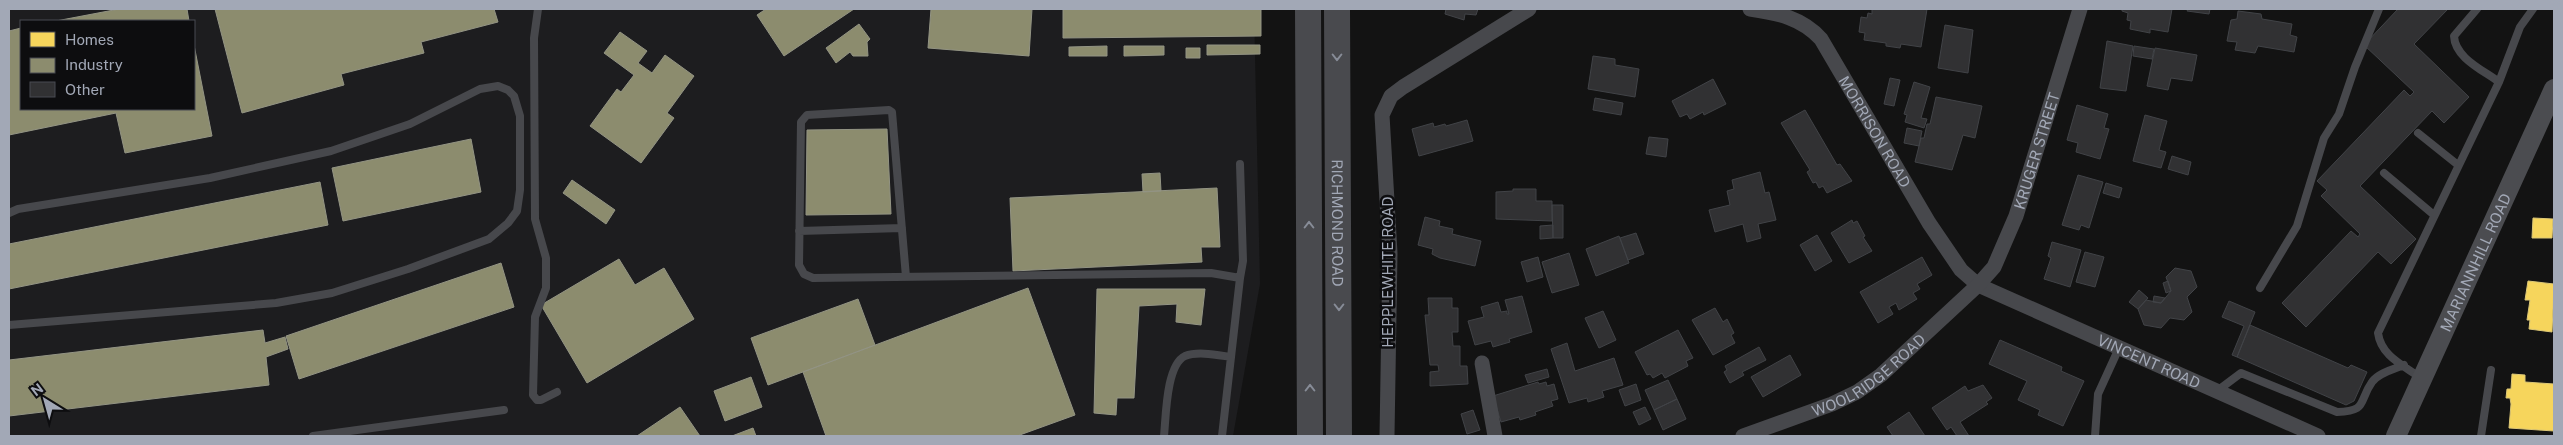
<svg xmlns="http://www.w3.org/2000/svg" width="2563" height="445" viewBox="0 0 2563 445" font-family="'Public Sans',sans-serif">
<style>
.built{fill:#1d1d1f;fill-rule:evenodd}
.homes{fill:#f6d55c;stroke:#ddc877}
.industry{fill:#8c8c6e;stroke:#939484}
.building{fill:#313133;stroke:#414347}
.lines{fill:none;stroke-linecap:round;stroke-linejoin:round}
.lane{stroke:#47484c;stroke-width:8}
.street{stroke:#47484c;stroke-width:15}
.secondary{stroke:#4b4c50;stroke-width:20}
.highway{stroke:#494a4e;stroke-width:26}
.oneway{stroke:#878c97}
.labels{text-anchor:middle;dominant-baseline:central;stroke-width:5;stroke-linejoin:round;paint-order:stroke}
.street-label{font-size:15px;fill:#a2a8b6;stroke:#0d0d0f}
</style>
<rect width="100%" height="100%" fill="#131313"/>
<path class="built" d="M9,9H1254L1260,284L1233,436H9ZM21,21H194V109H21Z"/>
<path class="homes" d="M2533,218L2553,219L2552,238H2532Z
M2528,281L2554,284L2552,332L2529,329L2530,320H2527L2530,300H2525Z
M2512,374L2525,375V382L2554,384V431L2509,428L2511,404L2510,398H2506L2507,389H2511Z"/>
<path class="industry" d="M119,9H187L189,21H56Z
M215,9H494L498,22L421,42L424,53L341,74L344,85L242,113Z
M766,9H854L784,56L757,15Z
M931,9H1032L1029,56L928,48Z
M1063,9H1261V36L1063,38Z
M859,24L870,39L867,42L868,56H853L850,52L836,63L826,48Z
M21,28V109H194V45L212,136L125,153L116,113L9,135V31Z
M620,32L647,51L638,63L652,73L665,55L694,76L667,113L674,118L641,163L590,126L617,89L621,92L634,75L604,53Z
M1207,45H1260V54L1207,55Z
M1107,46V56H1069V47Z
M1124,46H1164V55L1124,56Z
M1186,48H1200V58H1186Z
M887,129L891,214L806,215L807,130Z
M471,139L481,192L343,221L332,168Z
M1160,173L1161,191L1143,192L1142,174Z
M572,180L615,210L606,224L563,193Z
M320,182L328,225L9,289V244Z
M1217,188L1220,247H1201L1202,262L1013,271L1010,198Z
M619,259L635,285L664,268L694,319L587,383L541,305Z
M501,263L514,307L299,379L286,336Z
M1028,288L1075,415L1017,436H826L803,372Z
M1097,289H1205L1201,325L1176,322L1177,304L1139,306L1134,398H1117L1116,415L1094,413Z
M858,299L875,345L768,385L751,338Z
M263,330L265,343L285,337L288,349L266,357L269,385L9,416V360Z
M751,377L762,407L725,421L714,391Z
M680,407L700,436H637Z
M753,428L756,436H732Z"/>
<path class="building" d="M1446,9H1478L1476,15L1465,14L1464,20L1445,14Z
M1872,9H1927L1921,47L1901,44L1900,48L1886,46V43L1864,40L1865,33L1859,32L1861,17L1867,18L1868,13L1872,14Z
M2122,9H2172L2168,32L2150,29V33L2130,29L2131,21L2127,20L2128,13L2122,11Z
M2188,9H2210L2209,14L2187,11Z
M2398,9H2448L2414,44L2469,97L2444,123L2432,111L2360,186L2416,239L2391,264L2378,252L2306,327L2282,303L2351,231L2358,237L2360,234L2321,196L2327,190L2317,181L2404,90L2410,96L2414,92L2364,45Z
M2238,11L2261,14L2262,19L2292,24L2290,35L2297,37L2294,52L2258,46L2255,53L2235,50L2237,42L2227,41L2231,20L2237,19Z
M1945,25L1973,30L1968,73L1938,68Z
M2107,41L2133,46L2126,91L2100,88Z
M2134,46L2154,49L2152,59L2133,56Z
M2155,48L2197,55L2192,81L2171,78L2168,90L2147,86Z
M1593,56L1615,59V65L1639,69L1635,97L1588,89Z
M1890,78L1900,80L1894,106L1884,104Z
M1713,79L1726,104L1704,115L1703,112L1690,119L1687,114L1680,117L1672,101Z
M1914,82L1930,87L1921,118L1927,119L1924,128L1905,122L1907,115L1904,114Z
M1936,97L1982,106L1975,138L1963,135L1952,170L1915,162L1921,138H1924L1927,124H1930Z
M1595,98L1623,103L1621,115L1593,110Z
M2077,105L2108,114L2104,128L2109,129L2100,159L2076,152L2078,143L2067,140Z
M1805,110L1837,165L1840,164L1852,181L1827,193L1823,186L1819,188L1816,182L1813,183L1807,172L1810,170L1781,123Z
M2145,115L2167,121L2159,150L2166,152L2161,168L2133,161Z
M1467,120L1473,141L1419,156L1412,129L1433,123L1434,127L1445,124L1446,126Z
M1907,128L1922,131L1919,146L1904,143Z
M1649,137L1668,139L1666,157L1646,154Z
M2172,156L2191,162L2188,175L2168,169Z
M1760,172L1765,193L1769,192L1776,220L1758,224L1761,238L1747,242L1743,224L1715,232L1709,210L1730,205L1727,191L1734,189L1732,180Z
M2078,175L2103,182L2089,228L2081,225L2079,230L2062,225Z
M2106,183L2122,188L2119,198L2103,193Z
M1513,189H1536V201H1552V221L1496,219V192L1513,191Z
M1552,205H1563V238H1553Z
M1425,217L1440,221L1439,226L1453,229L1452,234L1481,241L1475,266L1440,258L1432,254L1433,249L1418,245Z
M1852,220L1853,223L1857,221L1865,236L1863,237L1872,251L1849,263L1831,233Z
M1553,225V238L1540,239V226Z
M1636,233L1644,254L1628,260L1620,238Z
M1817,235L1832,261L1815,271L1800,245Z
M1619,236L1629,263L1596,276L1586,249Z
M2052,242L2081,250L2070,287L2044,279L2051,258L2048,256Z
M2085,252L2104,257L2095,287L2076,282Z
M1569,253L1579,285L1552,293L1542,262Z
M1538,257L1543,277L1527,282L1521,262Z
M1922,257L1932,275L1917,284L1920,289L1913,293L1917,299L1899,310L1896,303L1889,307L1893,314L1878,323L1860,292Z
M2175,268L2191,271L2197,287L2187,297L2192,312L2184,320L2170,318L2161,328L2144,325L2138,309L2146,300L2161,303L2171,291L2166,277Z
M2168,281L2171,291L2166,293L2163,283Z
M2139,290L2148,298L2138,309L2129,302Z
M1522,296L1532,332L1509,339L1510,342L1493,347L1491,341L1475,345L1468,321L1484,317L1481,307L1498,302L1501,312L1507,311V314H1509L1505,300Z
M2154,296L2165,298L2161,303L2153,302Z
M1428,298H1452V308H1458V332H1452L1453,346H1460V366H1467L1468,384L1430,386V372L1439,371L1438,365H1430L1425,315H1429Z
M2229,301L2255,312L2237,357L2232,355L2244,326L2222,317Z
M1715,308L1723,322L1727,319L1734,333L1731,335L1735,343L1713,355L1692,320Z
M1603,311L1616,340L1599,348L1585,318Z
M2250,325L2348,368L2351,365L2367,372L2354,401L2346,405L2237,357Z
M1678,330L1693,358L1686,361L1688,366L1665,378L1662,373L1653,378L1650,374L1647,375L1635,352Z
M2000,340L2062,367L2061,371L2084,381L2063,426L2038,415L2040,410L2018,400L2027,381L1989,364Z
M1567,343L1575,371L1614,358L1623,385L1602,391L1604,397L1588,402L1587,398L1569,403L1551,349Z
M1759,347L1766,360L1742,372L1744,375L1730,383L1724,372L1727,370L1725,366Z
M1790,355L1801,375L1763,397L1751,377Z
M1547,369L1549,377L1528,383L1525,375Z
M1668,380L1677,399L1654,410L1645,390Z
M1538,382L1539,384L1546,382L1547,386L1554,384L1558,399L1551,401L1553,406L1535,412L1536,415L1520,420L1519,417L1501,422L1493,396Z
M1636,384L1641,400L1625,406L1619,390Z
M1983,385L1992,398L1986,402L1988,404L1960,422L1969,436H1957L1951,427L1947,430L1932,408L1965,386L1968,391Z
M1677,399L1686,419L1663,430L1654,410Z
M1645,407L1651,419L1639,425L1633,412Z
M1473,410L1480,430L1467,434L1461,414Z
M1909,412L1925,436H1893L1887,427Z"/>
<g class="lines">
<path class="lane" d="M538,9L534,38L535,219L546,258V288L535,317L533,395L537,400H541L557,392
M2477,9L2454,36C2455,58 2483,70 2499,82
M2418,133L2458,165
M2384,173L2434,215
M9,213L18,209L210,178L331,151L410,124L480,89L498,86L508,90L514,96L520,116V190L517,211L508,223L489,239L408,269L332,293L276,303L9,325
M799,231L902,228
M906,277L892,112L889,110L807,115L801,122L799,265L804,274L813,278L1211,273L1240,278L1222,436
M1240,278L1243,261L1240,164
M2260,288L2297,226L2324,138L2339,114L2355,67L2379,9
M2421,378C2403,365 2381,356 2378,333L2499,82L2520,27L2533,9
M2217,391L2241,373L2337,412C2368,411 2358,402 2372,382C2378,373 2394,369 2404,365
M313,436L504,410
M1164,436C1166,417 1166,365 1185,356C1198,351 1217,355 1231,357
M2095,436L2098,394L2119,348
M2481,436L2491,370"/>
<g class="street">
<path id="s1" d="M1750,9C1778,13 1802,18 1821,39L1929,223L1961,270L1978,285L2318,436"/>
<path d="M1482,363L1495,436"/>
<path d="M1387,436L1390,253L1382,115L1391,96L1403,87L1529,9"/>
<path id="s2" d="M1743,436L1832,404L1857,392L1881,375L1978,285L1994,267L2016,216L2080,9"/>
</g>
<path class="secondary" id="s3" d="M2396,436L2554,89"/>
<g class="highway">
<path d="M1308,9L1310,436"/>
<path id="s4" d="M1337,9L1339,436"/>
</g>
</g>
<defs><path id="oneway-chevron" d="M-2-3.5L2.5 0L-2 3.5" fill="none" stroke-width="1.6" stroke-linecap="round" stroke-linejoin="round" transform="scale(1.25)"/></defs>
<g class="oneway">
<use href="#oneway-chevron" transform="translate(1337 57) rotate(90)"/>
<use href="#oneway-chevron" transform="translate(1309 225) rotate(-90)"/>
<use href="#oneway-chevron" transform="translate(1339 307) rotate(90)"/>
<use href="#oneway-chevron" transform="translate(1310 388) rotate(-90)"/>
</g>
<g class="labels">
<g class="street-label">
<text stroke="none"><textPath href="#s1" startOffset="186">MORRISON ROAD</textPath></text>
<text stroke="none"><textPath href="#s2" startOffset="432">KRUGER STREET</textPath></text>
<text stroke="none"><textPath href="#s4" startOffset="214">RICHMOND ROAD</textPath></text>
<text stroke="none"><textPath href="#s3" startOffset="191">MARIANNHILL ROAD</textPath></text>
<text transform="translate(1387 272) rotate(-90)">HEPPLEWHITE ROAD</text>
<text stroke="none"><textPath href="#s1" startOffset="559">VINCENT ROAD</textPath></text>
<text stroke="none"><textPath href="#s2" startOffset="141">WOOLRIDGE ROAD</textPath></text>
</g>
</g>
<rect width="2563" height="445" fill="none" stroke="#a2a8b6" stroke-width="20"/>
<rect x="20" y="20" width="175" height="90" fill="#0d0d0f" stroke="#494b52"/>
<rect x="30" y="32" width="25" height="15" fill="#f6d55c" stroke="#494b52"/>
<text x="65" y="45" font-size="15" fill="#a2a8b6">Homes</text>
<rect x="30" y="58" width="25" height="15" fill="#8c8c6e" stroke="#494b52"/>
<text x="65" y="70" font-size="15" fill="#a2a8b6">Industry</text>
<rect x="30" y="82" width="25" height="15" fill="#313133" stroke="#494b52"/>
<text x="65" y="95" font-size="15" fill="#a2a8b6">Other</text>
<g transform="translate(45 400) rotate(323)" stroke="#0d0d0f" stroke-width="4" paint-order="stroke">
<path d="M0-4L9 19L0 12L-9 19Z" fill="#a2a8b6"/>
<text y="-8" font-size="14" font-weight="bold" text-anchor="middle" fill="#a2a8b6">N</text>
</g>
</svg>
